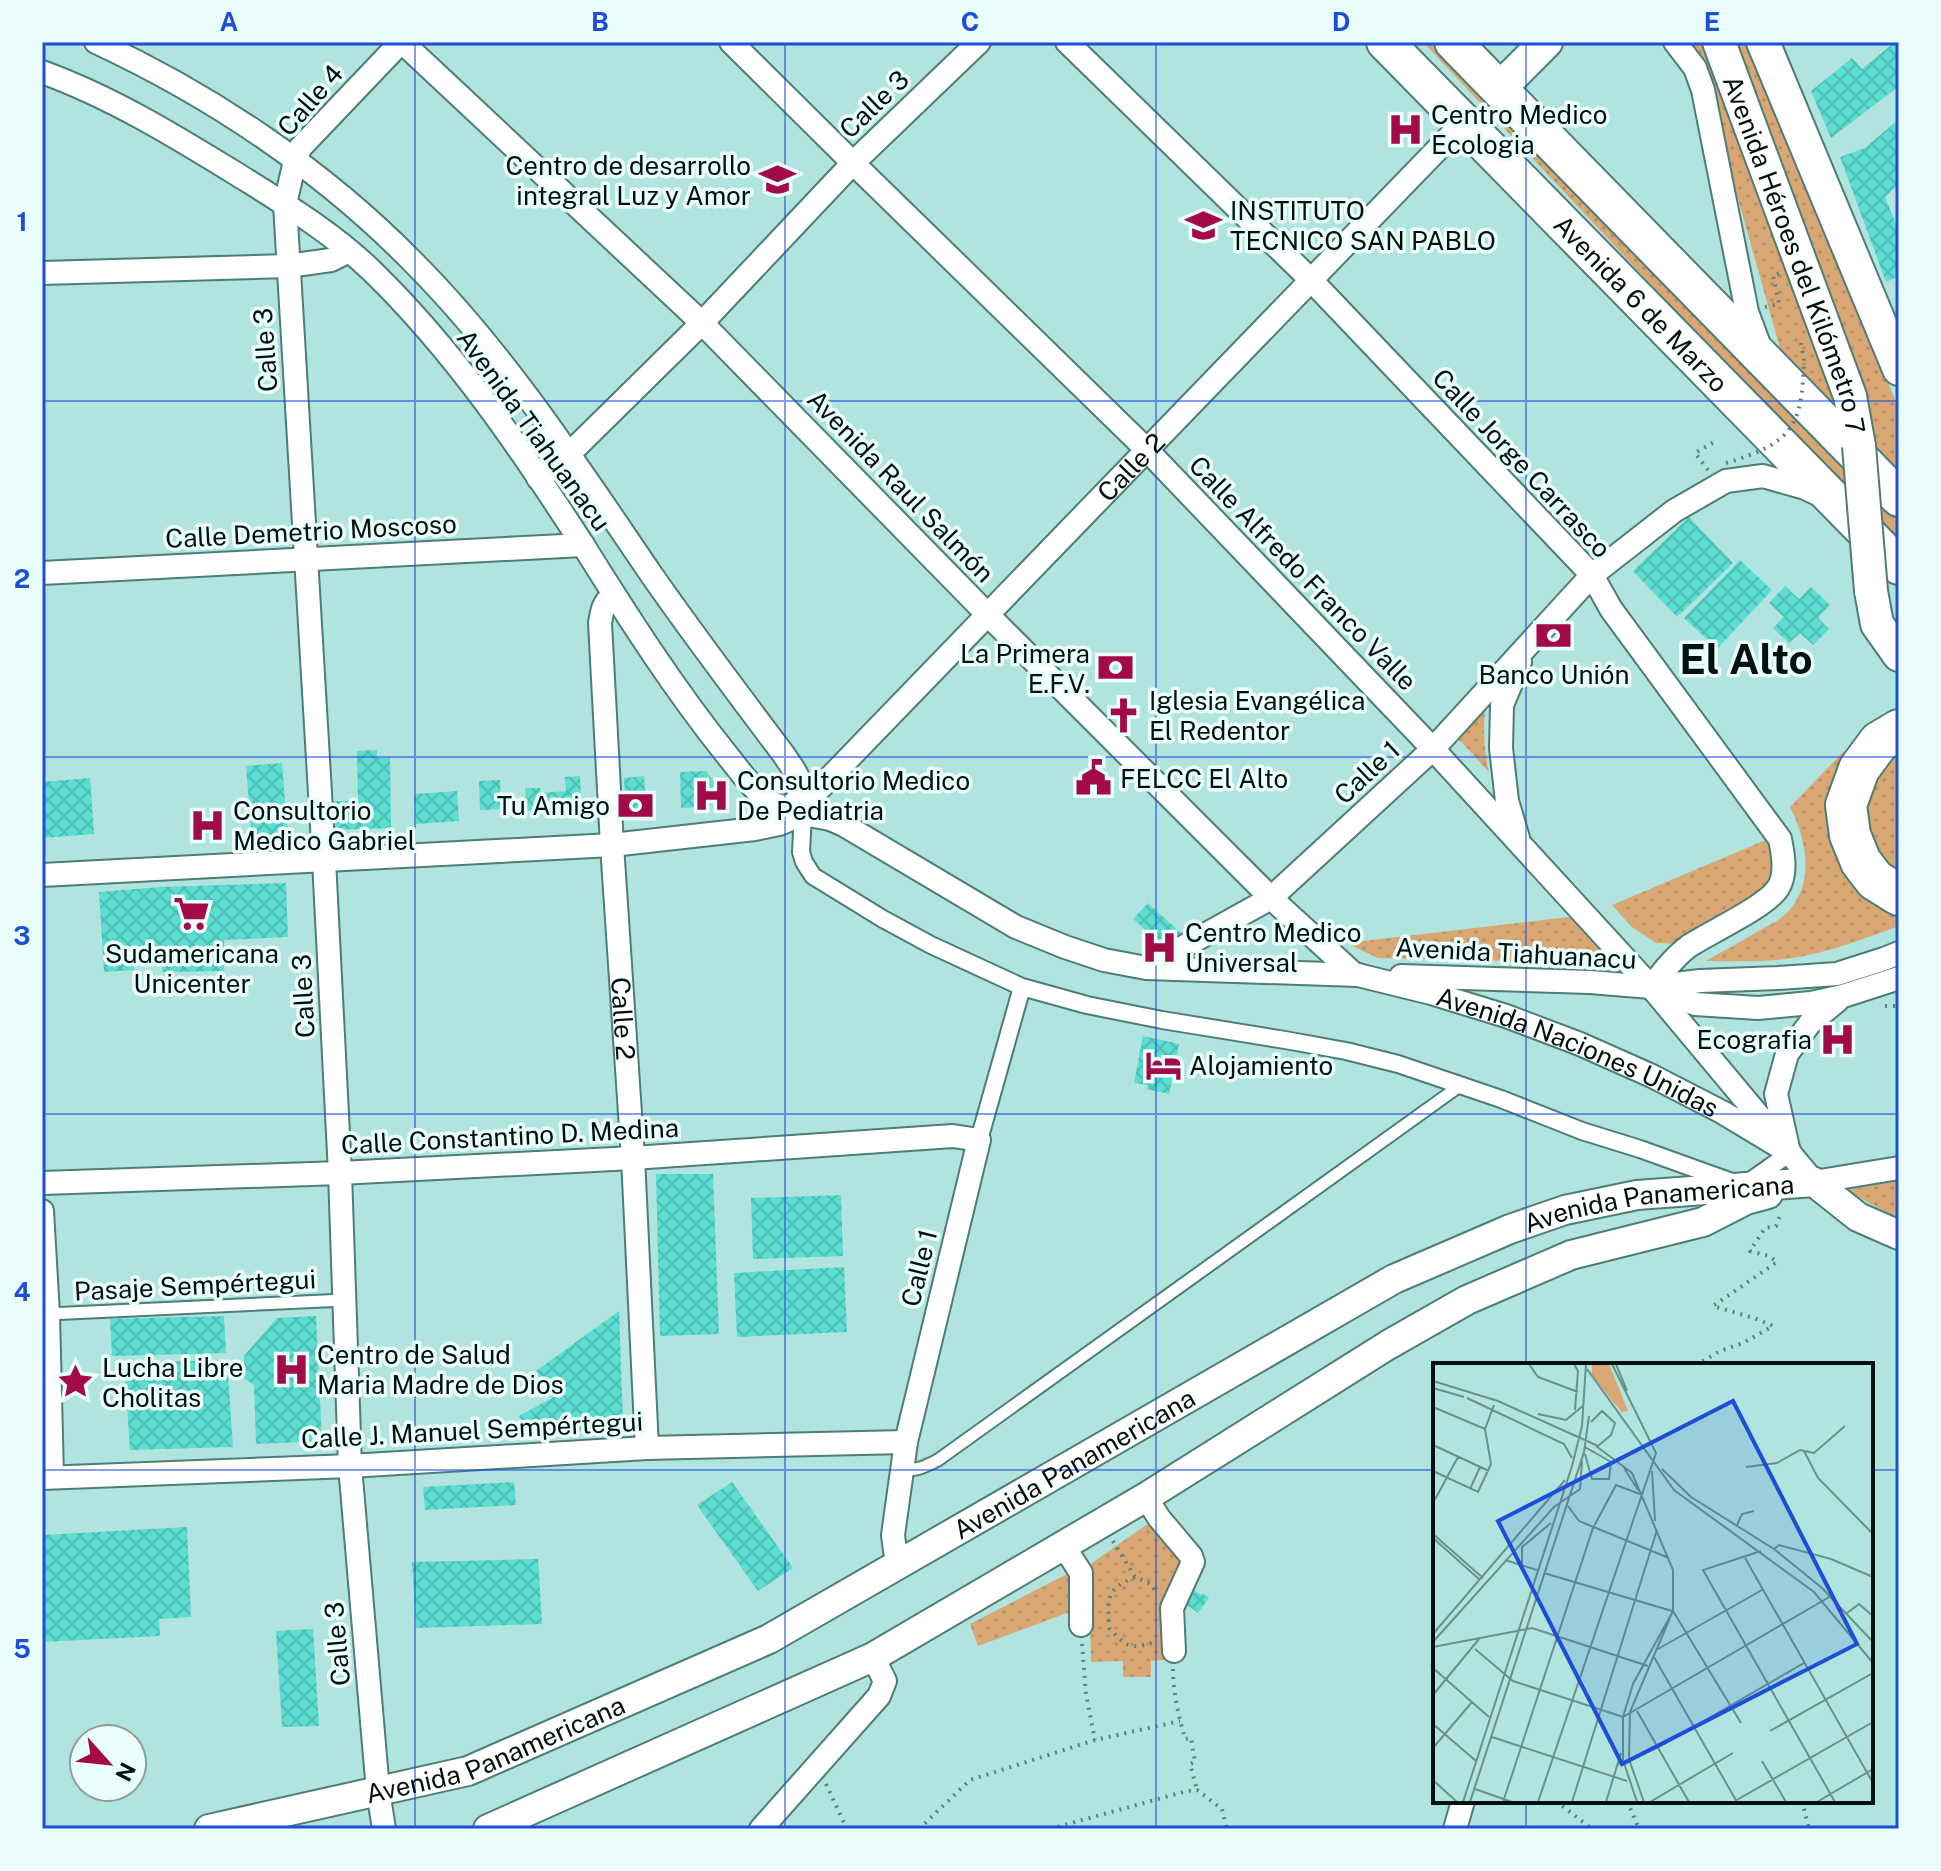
<svg xmlns="http://www.w3.org/2000/svg" width="1941" height="1871" viewBox="0 0 1941 1871" font-family="'Public Sans',sans-serif">
<style>
.green{fill:url(#green-dots)}
.building{fill:url(#building-cross-hatch)}
.lines{fill:none;stroke-linecap:round;stroke-linejoin:round}
.service-casing{stroke:#4d7d78;stroke-width:15}
.pedestrian-casing{stroke:#4d7d78;stroke-width:20}
.minor-casing{stroke:#4d7d78;stroke-width:26}
.tertiary-casing{stroke:#4d7d78;stroke-width:32}
.secondary-casing{stroke:#4d7d78;stroke-width:36}
.trunk-casing{stroke:#4d7d78;stroke-width:40}
.motorway-casing{stroke:#4d7d78;stroke-width:44}
.path{stroke:#5d807c;stroke-width:4;stroke-dasharray:2 6;stroke-linecap:butt}
.service{stroke:#fff;stroke-width:11}
.pedestrian{stroke:#fff;stroke-width:16}
.minor{stroke:#fff;stroke-width:22}
.tertiary{stroke:#fff;stroke-width:28}
.secondary{stroke:#fff;stroke-width:32}
.trunk{stroke:#fff;stroke-width:36}
.motorway{stroke:#fff;stroke-width:40}
.secondary-bridge-casing{stroke:#4d7d78;stroke-width:36;stroke-linecap:butt}
.path-bridge{stroke:#5d807c;stroke-width:4;stroke-dasharray:2 6;stroke-linecap:butt}
.secondary-bridge{stroke:#fff;stroke-width:32}
.grid{fill:none;stroke:#1d4ed8;stroke-width:2;stroke-opacity:0.55}
.labels{text-anchor:middle;dominant-baseline:central;stroke-width:7;stroke-linejoin:round;paint-order:stroke}
.street-label{font-size:26px;fill:#00110f;stroke:#eafefb}
.poi-label{font-size:26px;fill:#00110f;stroke:#eafefb;text-anchor:start}
.town-label{font-size:42px;font-weight:bold;fill:#00110f;stroke:#eafefb}
.inset-road{fill:none;stroke:#6a908b;stroke-width:2}
.view{fill:#1d4ed8;fill-opacity:0.15;stroke:#1d4ed8;stroke-width:4}
.inset-edge{fill:none;stroke:#00110f;stroke-width:4}
.neatline{fill:none;stroke:#1d4ed8;stroke-width:3}
.grid-label{font-size:26px;text-anchor:middle;font-weight:bold;fill:#1d4ed8}
</style>
<defs>
<pattern id="green-dots" width="8" height="8" patternUnits="userSpaceOnUse" patternTransform="scale(2)"><rect width="8" height="8" fill="#d9a774"/><path d="M2 2h.1M6 6h.1" fill="none" stroke="#b88f63" stroke-width="1.8" stroke-linecap="round"/></pattern>
<pattern id="building-cross-hatch" width="8" height="8" patternUnits="userSpaceOnUse" patternTransform="scale(2)"><rect width="8" height="8" fill="#5bddd1"/><path d="M0 0l8 8M0 8l8-8" fill="none" stroke="#4dbdb2"/></pattern>
</defs>
<rect width="100%" height="100%" fill="#b1e4de"/>
<path class="green" d="M1423,42H1428C1589,195 1741,359 1899,516V540L1772,413Z
M1691,42H1705L1848,434L1783,359L1737,195L1715,91Z
M1737,42H1746L1899,409V485L1873,458L1859,391Z
M1486,699C1483,725 1483,747 1489,772L1455,735Z
M1899,741V881L1864,845L1869,768Z
M1845,750L1832,786L1899,905V926C1866,938 1833,951 1798,957C1767,963 1736,961 1705,961C1724,951 1742,941 1760,930C1767,926 1776,923 1782,917C1816,889 1808,842 1790,807Z
M1775,836L1780,865L1770,893L1681,944L1656,943L1632,927L1612,905Z
M1578,916L1614,963L1378,958L1346,943Z
M1899,1181V1216L1890,1214L1845,1190Z
M1146,1525H1151L1183,1560L1171,1659L1151,1661V1677H1123V1661L1091,1662L1089,1571L1092,1563Z
M1067,1574H1071V1614L1067,1613L978,1646L970,1624Z"/>
<path class="building" d="M1895,42H1899V86L1831,138L1811,91L1852,58L1862,69Z
M1899,119V183L1885,197L1899,232V276L1886,282L1840,157L1865,148Z
M1689,517L1733,563L1677,617L1633,571Z
M1740,560L1772,590L1717,649L1684,618Z
M1785,586L1799,599L1811,587L1830,605L1818,618L1829,629L1813,645L1800,633L1789,643L1773,628L1784,617L1769,603Z
M377,750V758H390L391,828L330,830L326,802L358,800L357,751Z
M282,763L288,840L252,843L246,766Z
M706,771L720,790L708,807L681,808L680,772Z
M580,776L581,794L578,804L572,808L526,811L525,788H540L541,793L566,791L565,777Z
M644,776L647,816L633,817L626,812L624,778Z
M90,778L94,834L42,838V782Z
M500,780L501,809L480,810L479,781Z
M457,791L459,821L416,824L414,794Z
M286,883L288,937L224,940V971L162,972V959L133,961L134,970L104,972L99,892L160,887Z
M1148,903L1182,934L1168,950L1133,919Z
M1143,1036L1179,1044L1169,1094L1146,1089L1148,1085L1134,1083Z
M656,1174H713L719,1334L660,1336Z
M841,1195L843,1256L753,1259L751,1198Z
M844,1267L847,1332L737,1337L734,1273Z
M619,1311L623,1422L615,1430L529,1432L519,1416L552,1398L536,1371Z
M224,1316L226,1353L112,1356L110,1319Z
M316,1316L322,1441L256,1444L254,1385L244,1378V1356L277,1318Z
M227,1360L233,1447L130,1450L124,1363Z
M514,1482L516,1505L425,1510L423,1487Z
M732,1482L793,1568L758,1591L697,1505Z
M187,1527L191,1617L159,1619L160,1636L42,1642V1535Z
M538,1559L542,1624L416,1628L412,1562Z
M1191,1588L1201,1595L1202,1593L1209,1598L1198,1613L1182,1601Z
M313,1629L319,1726L282,1727L276,1631Z"/>
<g class="lines">
<defs>
<path id="service" d="M48,1314L345,1300
M902,1469C915,1472 926,1466 938,1460L1461,1085"/>
<path id="pedestrian" d="M803,814L801,852L804,862L813,876L883,919L931,945L1022,987L1087,1005L1162,1020L1285,1040L1346,1051L1398,1064L1501,1099L1582,1131L1640,1149L1743,1186L1790,1153
M979,1140L1022,987"/>
<g id="minor">
<path d="M96,42C212,96 323,170 413,262C505,354 578,467 651,574C694,636 739,695 784,755C797,775 805,780 796,804"/>
<path id="s1" d="M402,42L702,323L988,615L1271,898L1354,974L1431,993L1506,1016L1580,1044L1652,1076L1722,1112L1790,1153"/>
<path d="M731,42L853,163L1147,450L1433,749L1651,987L1814,1182L1899,1168"/>
<path d="M1067,42L1311,280L1592,575L1611,609L1780,839C1783,854 1787,874 1778,888C1766,907 1710,932 1689,946C1674,957 1662,973 1651,987"/>
<path d="M1675,42L1695,68L1703,90L1747,312L1760,347"/>
<path d="M42,72C111,97 173,135 235,173C283,203 332,232 373,272C455,352 521,449 583,545C628,617 674,689 727,755C740,771 754,792 773,803C780,808 787,806 796,804"/>
<path d="M42,273L288,266L331,260L349,251"/>
<path d="M538,478L569,454L702,323L853,163L979,42"/>
<path d="M42,573L583,545"/>
<path id="s2" d="M613,595C603,603 602,611 600,623L612,845L633,1158L647,1448"/>
<path d="M796,804L803,814L830,819L844,825L1016,927L1065,947L1104,960L1146,968L1358,975"/>
<path id="s3" d="M803,814L818,790L1464,122"/>
<path d="M1518,838L1507,801L1501,748L1502,705L1520,662"/>
<path d="M42,875L612,845L755,829L779,824L803,814"/>
<path d="M1147,967L1271,898L1433,749L1592,575L1674,511L1726,481L1763,476L1805,488L1822,496"/>
<path d="M1401,976L1590,982L1651,987L1700,981L1778,978L1837,974L1884,959L1899,953"/>
<path d="M1656,989L1695,1004L1758,1008L1811,1003L1843,996L1899,978"/>
<path d="M1788,1148L1776,1094L1787,1054L1810,1023L1837,1001"/>
<path d="M42,1183L340,1173L633,1158L953,1136L979,1140L906,1442L893,1535L895,1551L900,1565"/>
<path d="M42,1211L48,1314L52,1477"/>
<path d="M42,1478L350,1466L647,1448L906,1442"/>
<path d="M1146,1497L1159,1518L1191,1556L1193,1562L1172,1608L1174,1651"/>
<path d="M1063,1545L1081,1573V1625"/>
<path d="M384,1829L378,1791L350,1466L340,1173L324,860L285,204L295,161L300,148L401,42"/>
<path d="M761,1829L879,1696L885,1681L873,1657"/>
<path d="M1455,1829L1463,1801"/>
</g>
<g id="tertiary">
<path d="M1814,1182L1858,1217L1899,1235"/>
<path id="s4" d="M209,1829L468,1771L769,1639L1394,1279L1510,1229L1565,1210L1637,1195L1814,1182"/>
<path d="M488,1829L873,1657L1146,1497L1388,1345L1467,1300L1571,1255L1703,1222L1746,1200L1768,1194"/>
</g>
<g id="secondary">
<path id="s5" d="M1719,42L1850,396L1859,446"/>
<path d="M1763,42L1899,369"/>
<path d="M1500,88L1546,42"/>
<path d="M1871,591L1877,624L1899,655"/>
</g>
<g id="trunk">
<path id="s6" d="M1385,42L1899,566"/>
<path d="M1453,42L1899,498"/>
</g>
<path id="motorway" d="M1899,730L1879,742L1859,769L1846,805L1850,835L1861,862L1875,880L1899,895"/>
</defs>
<use href="#service" class="service-casing"/>
<use href="#pedestrian" class="pedestrian-casing"/>
<use href="#minor" class="minor-casing"/>
<use href="#tertiary" class="tertiary-casing"/>
<use href="#secondary" class="secondary-casing"/>
<use href="#trunk" class="trunk-casing"/>
<use href="#motorway" class="motorway-casing"/>
<path class="path" d="M1765,307L1779,304L1773,275L1780,273
M1801,343L1804,360
M1708,470L1695,453L1716,441
M1885,1006H1899
M1715,1365L1701,1362L1720,1351L1743,1343L1773,1326L1754,1318L1713,1306L1777,1262L1769,1256L1750,1251L1765,1228L1776,1226L1780,1216
M1113,1541L1135,1577L1151,1584L1157,1594
M1135,1577C1105,1590 1108,1597 1109,1628C1125,1645 1129,1650 1152,1643
M1082,1644L1086,1694L1095,1740
M1432,1667L1435,1660
M1173,1669C1173,1693 1179,1717 1185,1739L1191,1738L1195,1762L1190,1764L1197,1790
M826,1784L847,1829
M1556,1801L1592,1829
M1627,1801L1639,1829
M1802,1801L1809,1829
M919,1829L970,1780L1095,1740L1180,1721
M1050,1829L1187,1791L1197,1790L1222,1809L1227,1829"/>
<use href="#service" class="service"/>
<use href="#pedestrian" class="pedestrian"/>
<use href="#minor" class="minor"/>
<use href="#tertiary" class="tertiary"/>
<use href="#secondary" class="secondary"/>
<use href="#trunk" class="trunk"/>
<use href="#motorway" class="motorway"/>
<defs>
<path id="secondary-bridge" d="M1859,446L1871,591"/>
</defs>
<use href="#secondary-bridge" class="secondary-bridge-casing"/>
<path class="path-bridge" d="M1726,463C1792,443 1802,428 1804,360"/>
<use href="#secondary-bridge" class="secondary-bridge"/>
</g>
<path class="grid" d="M415,42V1829M785,42V1829M1156,42V1829M1526,42V1365M42,401H1899M42,757H1899M42,1114H1899M42,1470H1435M1871,1470H1899M1526,1801V1829"/>
<defs>
<symbol id="hospital-bare" viewBox="-9 -9 18 18"><path d="M-5-5h3v3.5h4V-5h3V5h-3V1.5h-4V5h-3Z" fill="#a30a48" stroke="#eafefb" stroke-width="2.5" paint-order="stroke"/></symbol>
<symbol id="school-bare" viewBox="-9 -9 18 18"><path d="M0-5L7-2L0 1L-7-2ZM-4 1L0 2.5L4 1V4Q0 6-4 4Z" fill="#a30a48" stroke="#eafefb" stroke-width="2.5" paint-order="stroke"/></symbol>
<symbol id="university-bare" viewBox="-9 -9 18 18"><path d="M0-5L7-2L0 1L-7-2ZM-4 1L0 2.5L4 1V4Q0 6-4 4Z" fill="#a30a48" stroke="#eafefb" stroke-width="2.5" paint-order="stroke"/></symbol>
<symbol id="bank-bare" viewBox="-9 -9 18 18"><path d="M-6-4H6V4H-6ZM0-2.3a2.3 2.3 0 1 0 0 4.6a2.3 2.3 0 1 0 0-4.6Z" fill="#a30a48" stroke="#eafefb" stroke-width="2.5" paint-order="stroke"/></symbol>
<symbol id="church-bare" viewBox="-9 -9 18 18"><path d="M-1.2-6h2.4v3.5h3.3v2.4h-3.3V6h-2.4V-.1h-3.3v-2.4h3.3Z" fill="#a30a48" stroke="#eafefb" stroke-width="2.5" paint-order="stroke"/></symbol>
<symbol id="civic-bare" viewBox="-9 -9 18 18"><path d="M-.6-6.5H3V-4.5H.6V-3L4-1V1h2V6H-6V1h2V-1L-.6-3ZM-1.2 2.5V6h2.4V2.5Z" fill="#a30a48" stroke="#eafefb" stroke-width="2.5" paint-order="stroke"/></symbol>
<symbol id="supermarket-bare" viewBox="-9 -9 18 18"><path d="M-6-5.5h2.5l.6 2H6L4.5 2H-2.5L-4.4-4H-6ZM-1.5 3.2a1.3 1.3 0 1 0 .1 0ZM3 3.2a1.3 1.3 0 1 0 .1 0Z" fill="#a30a48" stroke="#eafefb" stroke-width="2.5" paint-order="stroke"/></symbol>
<symbol id="hotel-bare" viewBox="-9 -9 18 18"><path d="M-6-4.5h1.5V1H6V5H4.5V3h-9V5H-6ZM-4 0a1.8 1.8 0 1 1 3.6 0ZM.5 0V-2.5h3Q6-2.5 6 0Z" fill="#a30a48" stroke="#eafefb" stroke-width="2.5" paint-order="stroke"/></symbol>
<symbol id="sight-bare" viewBox="-9 -9 18 18"><path d="M0-6L1.8-2.2L6-1.7L2.9 1.2L3.7 5.4L0 3.3L-3.7 5.4L-2.9 1.2L-6-1.7L-1.8-2.2Z" fill="#a30a48" stroke="#eafefb" stroke-width="2.5" paint-order="stroke"/></symbol>
</defs>
<g fill-rule="evenodd">
<use href="#hospital-bare" x="1380" y="104" width="51" height="51"/>
<use href="#school-bare" x="752" y="154" width="51" height="51"/>
<use href="#university-bare" x="1178" y="200" width="51" height="51"/>
<use href="#bank-bare" x="1528" y="610" width="51" height="51"/>
<use href="#bank-bare" x="1090" y="642" width="51" height="51"/>
<use href="#church-bare" x="1098" y="690" width="51" height="51"/>
<use href="#civic-bare" x="1068" y="752" width="51" height="51"/>
<use href="#hospital-bare" x="686" y="770" width="51" height="51"/>
<use href="#bank-bare" x="610" y="780" width="51" height="51"/>
<use href="#hospital-bare" x="182" y="800" width="51" height="51"/>
<use href="#supermarket-bare" x="166" y="888" width="51" height="51"/>
<use href="#hospital-bare" x="1134" y="922" width="51" height="51"/>
<use href="#hospital-bare" x="1812" y="1014" width="51" height="51"/>
<use href="#hotel-bare" x="1138" y="1040" width="51" height="51"/>
<use href="#hospital-bare" x="266" y="1344" width="51" height="51"/>
<use href="#sight-bare" x="50" y="1356" width="51" height="51"/>
</g>
<g class="labels">
<g class="street-label">
<text transform="translate(310 100) rotate(-49)">Calle 4</text>
<text transform="translate(874 104) rotate(-44)">Calle 3</text>
<text stroke="none"><textPath href="#s5" startOffset="226">Avenida Héroes del Kilómetro 7</textPath></text>
<text stroke="none"><textPath href="#s6" startOffset="366">Avenida 6 de Marzo</textPath></text>
<text transform="translate(265 350) rotate(-94)">Calle 3</text>
<text transform="translate(534 430) rotate(54)">Avenida Tiahuanacu</text>
<text transform="translate(1522 463) rotate(47)">Calle Jorge Carrasco</text>
<text stroke="none"><textPath href="#s3" startOffset="478">Calle 2</textPath></text>
<text transform="translate(901 486) rotate(46)">Avenida Raul Salmón</text>
<text transform="translate(311 531) rotate(-3)">Calle Demetrio Moscoso</text>
<text transform="translate(1303 573) rotate(46)">Calle Alfredo Franco Valle</text>
<text transform="translate(1367 772) rotate(-43)">Calle 1</text>
<text transform="translate(1516 953) rotate(3)">Avenida Tiahuanacu</text>
<text transform="translate(303 996) rotate(-93)">Calle 3</text>
<text stroke="none"><textPath href="#s2" startOffset="428">Calle 2</textPath></text>
<text stroke="none"><textPath href="#s1" startOffset="1570">Avenida Naciones Unidas</textPath></text>
<text transform="translate(510 1136) rotate(-3)">Calle Constantino D. Medina</text>
<text stroke="none"><textPath href="#s4" startOffset="1594">Avenida Panamericana</textPath></text>
<text transform="translate(919 1268) rotate(-76)">Calle 1</text>
<text transform="translate(195 1285) rotate(-3)">Pasaje Sempértegui</text>
<text transform="translate(472 1430) rotate(-3)">Calle J. Manuel Sempértegui</text>
<text stroke="none"><textPath href="#s4" startOffset="946">Avenida Panamericana</textPath></text>
<text transform="translate(337 1644) rotate(-95)">Calle 3</text>
<text stroke="none"><textPath href="#s4" startOffset="298">Avenida Panamericana</textPath></text>
</g>
<g class="poi-label">
<text x="1431" y="114">Centro Medico<tspan x="1431" dy="30">Ecologia</tspan></text>
<text x="751" y="165" text-anchor="end">Centro de desarrollo<tspan x="751" dy="30">integral Luz y Amor</tspan></text>
<text x="1230" y="210">INSTITUTO<tspan x="1230" dy="30">TECNICO SAN PABLO</tspan></text>
<text x="1090" y="653" text-anchor="end">La Primera<tspan x="1090" dy="30">E.F.V.</tspan></text>
<text x="1554" y="674" text-anchor="middle">Banco Unión</text>
<text x="1149" y="700">Iglesia Evangélica<tspan x="1149" dy="30">El Redentor</tspan></text>
<text x="1120" y="778">FELCC El Alto</text>
<text x="737" y="780">Consultorio Medico<tspan x="737" dy="30">De Pediatria</tspan></text>
<text x="610" y="805" text-anchor="end">Tu Amigo</text>
<text x="233" y="810">Consultorio<tspan x="233" dy="30">Medico Gabriel</tspan></text>
<text x="1185" y="932">Centro Medico<tspan x="1185" dy="30">Universal</tspan></text>
<text x="192" y="953" text-anchor="middle">Sudamericana<tspan x="192" dy="30">Unicenter</tspan></text>
<text x="1812" y="1039" text-anchor="end">Ecografia</text>
<text x="1189" y="1065">Alojamiento</text>
<text x="317" y="1354">Centro de Salud<tspan x="317" dy="30">Maria Madre de Dios</tspan></text>
<text x="102" y="1367">Lucha Libre<tspan x="102" dy="30">Cholitas</tspan></text>
</g>
<g class="town-label">
<text x="1746" y="658">El Alto</text>
</g>
</g>
<g transform="translate(1433 1363)">
<rect width="440" height="440" fill="#b1e4de"/>
<path d="M159,1H176L195,48L189,49L176,34L159,12Z" fill="#d9a774"/>
<path class="inset-road" d="M96,1L105,14L145,29M141,1L145,8L142,47M183,1L194,28M154,6L241,127L381,229L440,300M0,18L65,38L165,83L178,72L182,60L169,48L158,59M0,25L31,34M34,35L131,81L139,95M0,44L52,66M105,51L133,57L151,42M0,82L56,108M163,83L199,110L240,207V248L200,321L190,354V397L204,439M371,88L385,115L440,171M152,91L159,116H176L178,99L152,84M313,104L344,100L367,87L381,90L412,63M191,105L205,127M229,106L258,134L341,186L389,225L440,279M0,108L45,129L58,101L52,66L61,42M219,108L222,158M37,126L47,104M0,140L25,94M135,143L146,158L236,195M304,162L309,151L321,148M0,171L50,215M0,175L47,217M341,186L346,182L398,196L440,214M328,188L270,207L402,439M312,195L440,420M72,197L104,207M89,202V184L118,160M111,210L239,248M240,248L308,360M414,250L426,241L440,253M0,271L132,117M0,279L121,144L147,126L149,98M0,284L99,265L215,303M42,286L80,318L190,354L398,233M225,286L329,227M221,294L304,439M0,305L56,354M0,332L46,276M204,348L256,439M0,361L43,398M337,368L440,310M59,374L194,418M0,385L39,339M329,398L353,439M185,401L224,385L371,300M0,417L24,439M42,426L79,439M302,438L440,359M30,439L139,103L149,63L153,1M37,439L151,89L156,53M70,439L160,165L183,122L207,131M105,439L223,90L179,1M139,439L224,167M173,439L188,390M211,439L196,396L197,349L239,250M217,439L300,390M384,439L440,406"/>
<path class="view" d="M300,38L424,281L189,401L65,158Z"/>
<rect width="440" height="440" class="inset-edge"/>
</g>
<rect width="1941" height="1871" fill="none" stroke="#eafefb" stroke-width="88"/>
<g transform="translate(108 1763) rotate(117)"><circle r="38" fill="#eafefb" stroke="#8c9f9d" stroke-width="2"/>
<path d="M0-6L14 30L0 20L-14 30Z" fill="#a30a48"/>
<text y="-12" font-size="22" font-weight="bold" text-anchor="middle" fill="#00110f">N</text>
</g>
<rect x="44" y="44" width="1853" height="1783" class="neatline"/>
<g class="grid-label">
<text x="229" y="31">A</text>
<text x="600" y="31">B</text>
<text x="970" y="31">C</text>
<text x="1341" y="31">D</text>
<text x="1712" y="31">E</text>
<text x="22" y="231">1</text>
<text x="22" y="588">2</text>
<text x="22" y="945">3</text>
<text x="22" y="1301">4</text>
<text x="22" y="1658">5</text>
</g>
</svg>
